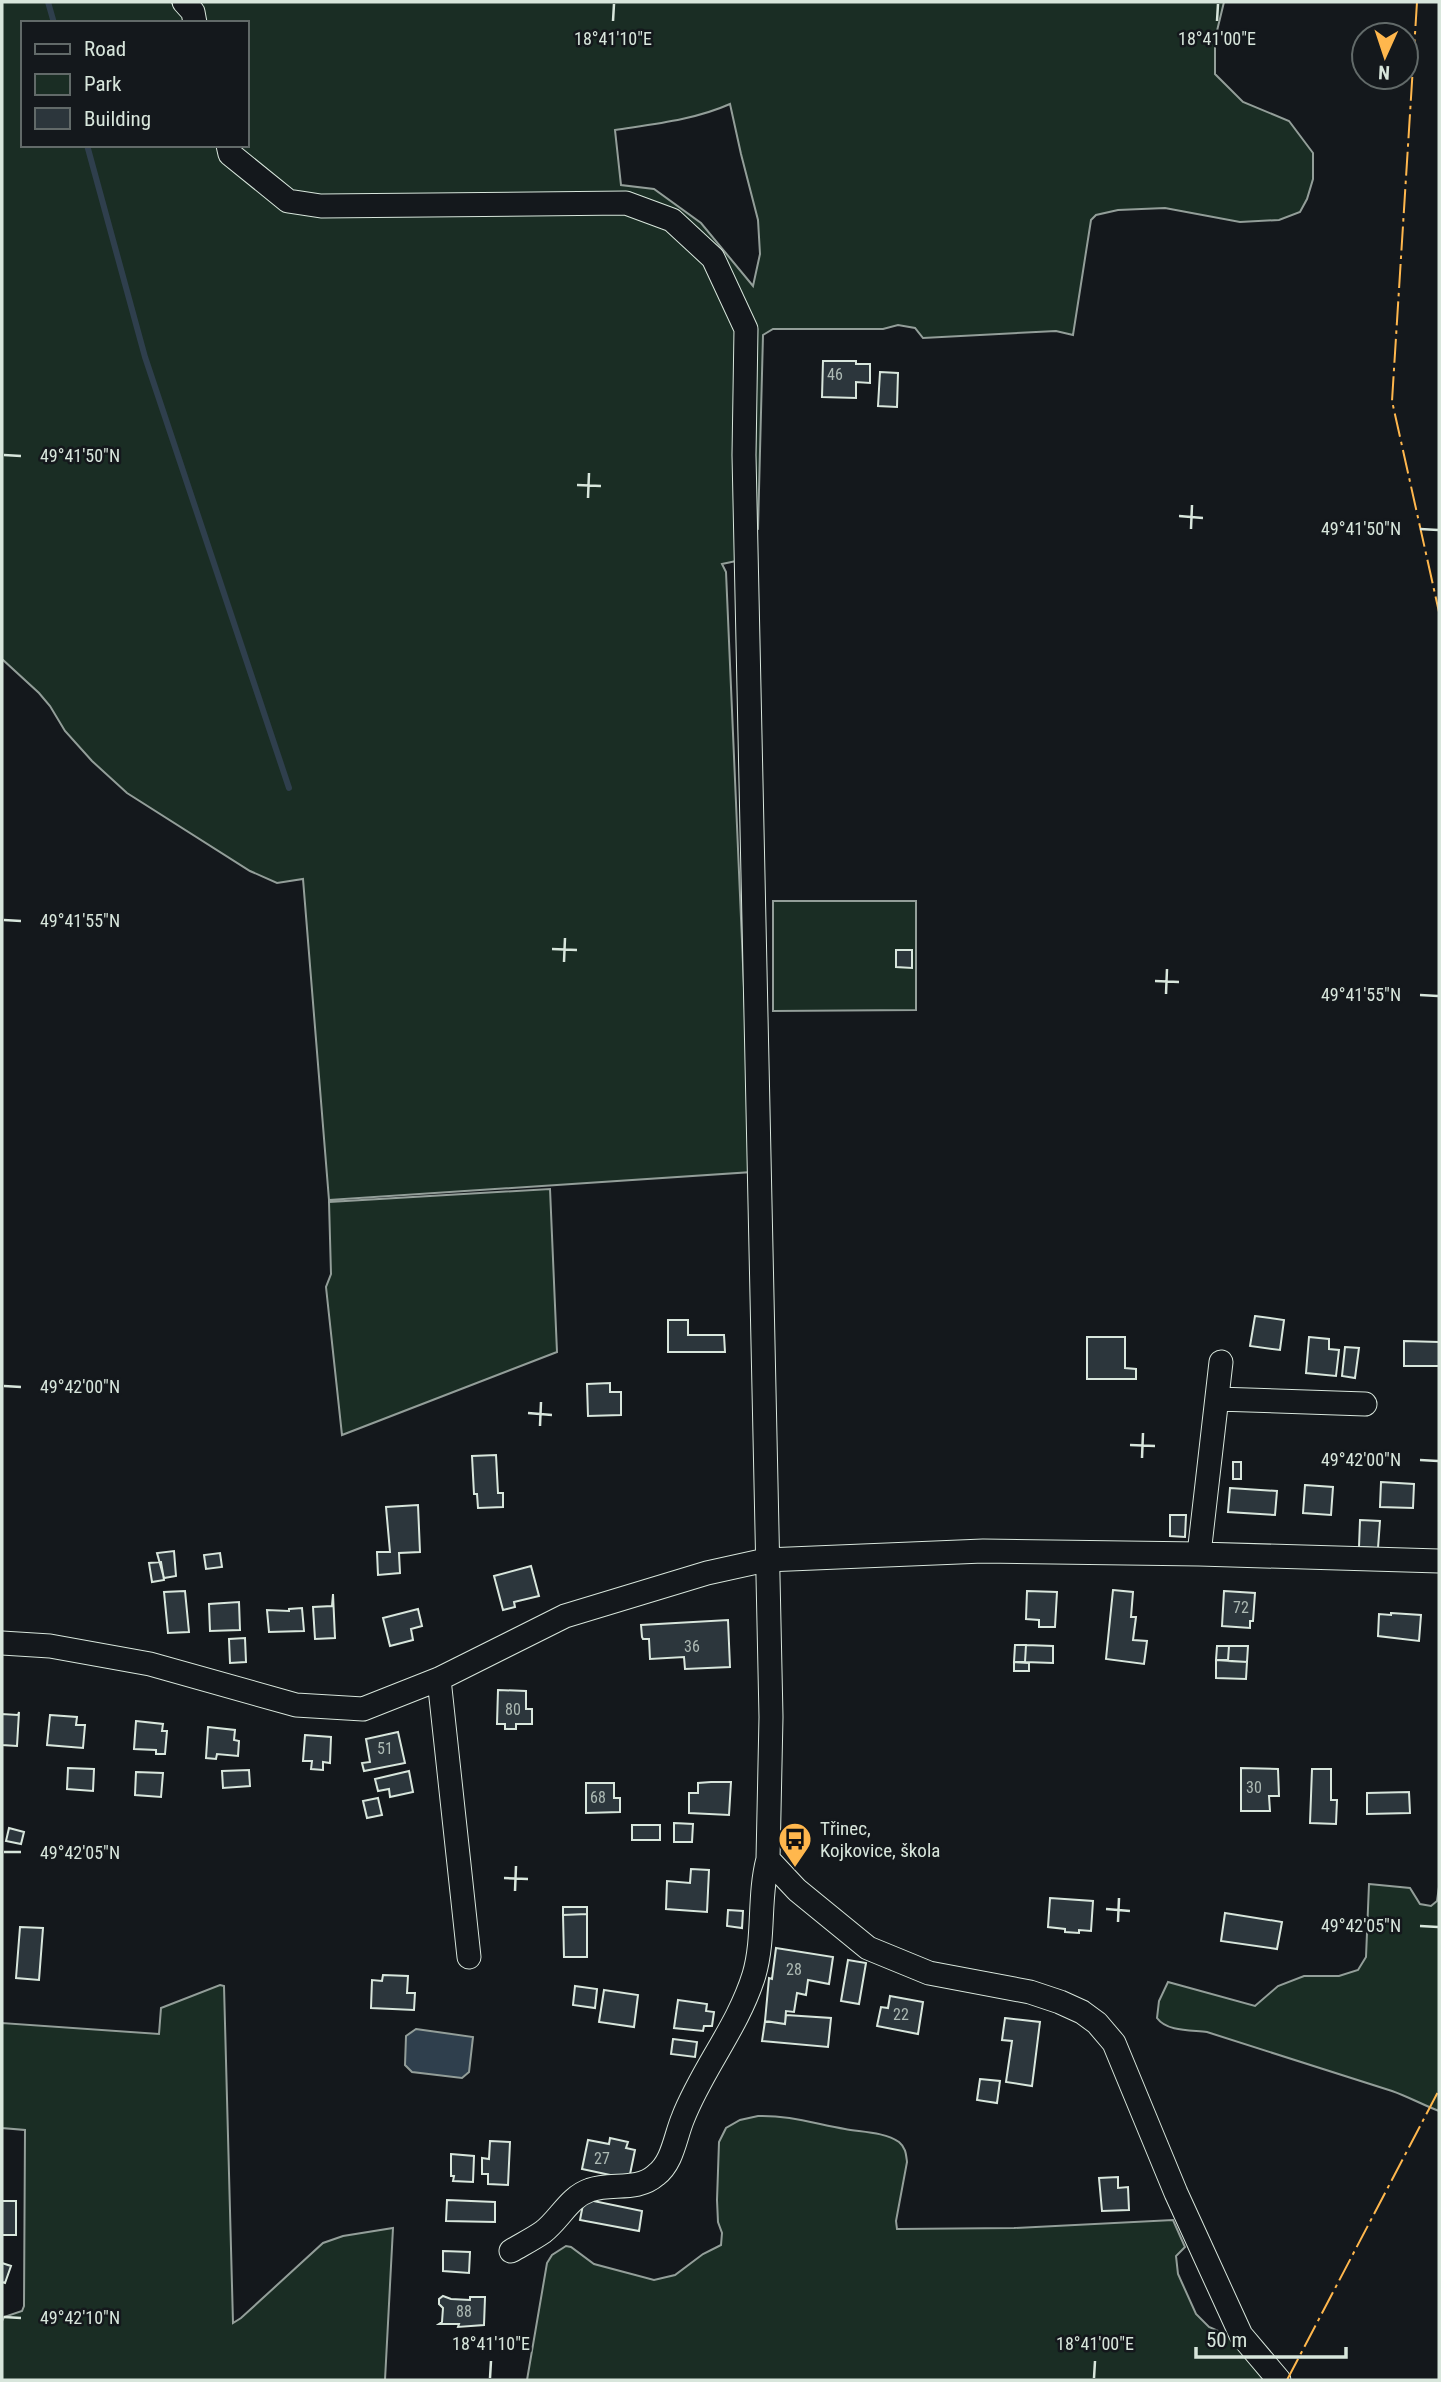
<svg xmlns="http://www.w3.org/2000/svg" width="1441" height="2382" viewBox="0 0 1441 2382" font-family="'Roboto Condensed',sans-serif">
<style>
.green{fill:#1a2d24;stroke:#939e99;stroke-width:2;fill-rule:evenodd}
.water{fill:#2f3f4d;stroke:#939e99;stroke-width:2}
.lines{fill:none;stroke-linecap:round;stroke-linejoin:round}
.stream{stroke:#2f3f4d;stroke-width:6}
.building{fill:#2c363c;stroke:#d8e6dc;stroke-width:2}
.minor-casing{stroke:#d8e6dc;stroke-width:25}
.minor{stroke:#14181c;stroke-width:23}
.power{stroke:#ffb74d;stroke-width:2;stroke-dasharray:24 5 3.5 5;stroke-linecap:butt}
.ticks{fill:none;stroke:#d8e6dc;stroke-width:2.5}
.labels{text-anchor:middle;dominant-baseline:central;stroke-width:5;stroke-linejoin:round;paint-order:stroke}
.number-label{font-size:16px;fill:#adbab4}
.poi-label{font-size:19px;fill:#d8e6dc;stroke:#14181c;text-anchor:start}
.ticks-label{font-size:18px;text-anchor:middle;fill:#d8e6dc;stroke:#14181c;stroke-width:5;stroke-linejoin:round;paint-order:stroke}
</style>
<rect width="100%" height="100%" fill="#14181c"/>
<path class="green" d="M2,2H171L193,23H23V145H247V23H204L193,2H1224L1215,39V74L1243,102L1289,121L1313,153V179L1307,199L1300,212L1279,220L1240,222L1165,208L1118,210L1096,215L1091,220L1073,335L1056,331L923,338L915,328L898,325L883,329H773L763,335L758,529L740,533L741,560L722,564L726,572L752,1172L329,1200L303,879L277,883L250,871L127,793L92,761L65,731L50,706L39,693L2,659ZM730,104L741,154L758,220L760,254L753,286L701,223L654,189L621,185L615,130C654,124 694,120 730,104Z
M773,901H916V1010L773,1011Z
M550,1189L557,1352L342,1435L326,1287L331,1274L329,1202Z
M1369,1884L1410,1888L1420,1904L1431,1906L1437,1901L1439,1887V2111C1423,2105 1409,2097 1392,2091L1207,2032C1192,2030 1167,2032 1157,2018L1159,2001L1168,1982L1255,2006L1278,1986L1304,1976H1339L1358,1970L1366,1957Z
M220,1985L224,1986L233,2323L241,2318L323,2243L343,2236L393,2228L385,2380H2V2321L4,2317L22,2311L24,2306L25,2130L2,2128V2023L159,2034L161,2008Z
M758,2116C788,2115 816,2124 845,2129C861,2132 885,2132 899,2142C906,2148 906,2154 907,2162L896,2221L897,2229L1014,2228L1173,2220L1185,2247L1176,2256L1178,2274L1196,2314L1209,2327L1232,2337L1267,2380H527L547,2263L552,2255L566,2246L571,2247L594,2264L654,2280L675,2275L703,2254L721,2245L722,2233L718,2222L717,2200L719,2142L726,2128L740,2120Z"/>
<path class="water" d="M416,2029L473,2037L469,2072L462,2078L412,2072L405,2065L406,2036Z"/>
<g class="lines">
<path class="stream" d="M48,2L54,23
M87,145L145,357L289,788"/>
</g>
<path class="building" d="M823,361H856V364H870V383L856,382V398L822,397Z
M880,372L898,373L897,407L878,406Z
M896,950H912V968L896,967Z
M1255,1316L1284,1320L1280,1350L1250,1346Z
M668,1320H688V1335H724L725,1352H668Z
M1087,1337H1125V1368L1136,1369V1379H1087Z
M1309,1337L1329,1339V1349L1339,1350L1336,1376L1306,1373Z
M1404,1341L1439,1342V1366H1404Z
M1345,1347L1359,1348L1355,1378L1342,1376Z
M610,1383V1392H621V1415L588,1416L587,1384Z
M496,1455L498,1493H503V1507L478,1508L477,1494H474L472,1456Z
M1233,1462H1241V1479H1233Z
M1381,1482L1414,1484L1413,1508L1380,1507Z
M1305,1485L1333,1487L1331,1515L1303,1513Z
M1230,1488L1277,1491L1275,1515L1228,1512Z
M418,1505L420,1552L399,1553L400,1573L378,1575L377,1552H390L386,1507Z
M1170,1515H1186L1185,1537L1170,1536Z
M1360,1520L1380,1521L1378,1548L1359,1547Z
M174,1551L176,1576L164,1578L157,1553Z
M220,1553L222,1567L206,1569L204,1555Z
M161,1562L164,1580L152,1582L149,1563Z
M531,1566L539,1596L514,1602L515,1607L503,1610L494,1576Z
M1113,1590L1133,1592L1131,1617H1136L1133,1640L1147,1641L1144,1664L1106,1659Z
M185,1591L189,1632L168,1633L164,1592Z
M1027,1591L1057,1592L1055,1627H1039V1620L1026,1619Z
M1224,1591L1255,1593L1253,1621H1250V1628L1222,1626Z
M333,1594L335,1638L315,1639L313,1607L332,1606Z
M239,1602L240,1630L210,1631L209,1604Z
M302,1608L304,1631L269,1632L267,1610L289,1611V1609Z
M418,1609L422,1626L411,1629L413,1640L390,1646L383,1618Z
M1391,1613L1421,1615L1419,1641L1378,1636L1379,1614L1391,1615Z
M728,1620L730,1667L685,1669L684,1657L650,1659L649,1639H643L642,1637L641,1625Z
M245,1638L246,1662L230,1663L229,1639Z
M1015,1645H1026L1025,1662H1014Z
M1026,1645L1053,1646V1663L1025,1662Z
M1217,1646H1229L1228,1660H1216Z
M1229,1646H1248L1247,1662L1228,1661Z
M1216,1660L1247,1662L1246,1679L1216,1678Z
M1014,1662L1029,1663V1671H1014Z
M498,1690L526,1691V1709H532V1724H516V1729H505V1724H497Z
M19,1712L17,1746L2,1745V1714L18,1715Z
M50,1715L77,1717L76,1725H85L83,1748L47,1745Z
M136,1721L163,1724L162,1731H167L165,1754H156V1750L134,1749Z
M208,1727L235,1730L234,1740L239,1741L238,1756L217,1754L216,1759L206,1758Z
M398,1732L405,1763L364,1771L362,1763L370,1762L366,1739Z
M305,1735L331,1737L330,1763L323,1762V1770L311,1769L312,1761H303Z
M68,1768L94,1769L93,1791L67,1789Z
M1241,1768L1278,1769L1279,1796H1269L1270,1811H1241Z
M1312,1769H1331V1800H1337L1336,1824L1310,1823Z
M249,1770L250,1786L223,1788L222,1771Z
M409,1771L413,1792L390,1797L389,1789L378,1791L375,1779Z
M136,1772L163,1773L161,1797L135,1795Z
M711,1782H731L729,1815L689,1813V1793H698V1783Z
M586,1783H614V1798H620V1812L586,1813Z
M1409,1792L1410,1813L1367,1814V1793Z
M378,1798L382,1815L367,1818L363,1801Z
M674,1823L693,1824L692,1842H674Z
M632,1825H660V1840H632Z
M9,1828L24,1832L21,1844L6,1841Z
M691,1869L709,1870L707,1912L666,1909L667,1881L690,1883Z
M1050,1898L1093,1901L1091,1931L1079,1930V1933L1065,1932V1929L1048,1927Z
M563,1907H587V1914L563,1915Z
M728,1910L743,1911L742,1928L727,1926Z
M1225,1913L1282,1922L1277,1949L1221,1941Z
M587,1914V1957H564L563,1915Z
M20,1927L43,1928L39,1980L16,1978Z
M776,1948L833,1957L829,1984L808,1980L806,1995L797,1993L794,2012L786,2011L785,2024L765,2021L769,1978L772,1979Z
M848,1960L866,1963L859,2004L841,2001Z
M383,1975L408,1976L407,1993H415L414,2010L371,2008L372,1980L382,1981Z
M575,1986L597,1989L595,2008L573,2005Z
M604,1990L638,1995L634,2027L599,2022Z
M890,1996L923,2002L918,2034L877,2026L881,2007L888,2008Z
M678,2000L707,2004L706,2011L714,2012L712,2026H704L703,2031L674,2028Z
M786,2015L831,2018L828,2047L762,2041L765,2021L785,2024Z
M1005,2018L1040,2022L1032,2086L1006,2082L1012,2041L1002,2040Z
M673,2039L697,2042L695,2057L671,2054Z
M980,2079L1000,2081L997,2103L977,2100Z
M610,2138L628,2142L626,2148L635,2150L629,2179L582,2169L588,2140L609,2144Z
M490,2141L510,2142L508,2185L488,2184V2174H482V2158L489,2159Z
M451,2154L474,2156L473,2182L453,2181L454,2176H451Z
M1118,2177V2188L1128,2187L1129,2210L1102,2211L1099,2178Z
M584,2199L642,2211L639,2231L580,2220Z
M447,2200L495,2202V2222L446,2221Z
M2,2201H16V2235H2Z
M443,2251L470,2252L469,2273L443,2271Z
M2,2263L11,2266L5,2283L2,2282Z
M443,2296L451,2299L470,2300V2297H485L484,2325L458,2327L459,2324H439L442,2322L443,2308L439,2304V2299Z"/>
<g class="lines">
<defs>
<path id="minor" d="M184,2L193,12L195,23
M228,145L230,154L288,201L321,206L626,203L672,220L713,258L746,329L744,455L771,1717L768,1859L797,1890L868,1948L929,1973L1030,1992L1060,2002L1082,2012L1097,2023L1114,2043L1176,2193L1241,2335L1279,2380
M1217,1399L1365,1404
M1199,1554L1221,1362
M2,1643L50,1646L150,1664L296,1705L363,1709L439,1679L565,1616L707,1573L766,1560L983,1551L1199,1554L1439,1561
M439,1679L469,1957
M511,2251C521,2245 533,2239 543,2232C560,2219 569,2197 590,2190C611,2182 637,2192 656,2175C673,2162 675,2137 683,2118C702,2069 738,2027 754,1975C765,1937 758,1897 768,1859"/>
</defs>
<use href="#minor" class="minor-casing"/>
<use href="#minor" class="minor"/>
<path class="power" d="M1417,2L1392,401L1439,612
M1287,2380L1439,2090"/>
</g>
<path class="ticks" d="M613,21L614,4M1217,21L1218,4M4,455L21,456M577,485L601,486M588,498L589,473M1179,516L1203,518M1191,529L1192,505M1420,529L1438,530M4,920L21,921M552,949L577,950M564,962L565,938M1155,981L1179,982M1166,994L1167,969M1420,995L1438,996M4,1386L21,1387M528,1413L552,1415M540,1426L541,1402M1130,1445L1155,1446M1142,1458L1143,1433M1420,1460L1438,1461M4,1852H21M504,1878L528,1879M515,1891L516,1866M1106,1909L1130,1911M1118,1922L1119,1898M1420,1926L1438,1927M4,2317L21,2318M490,2378L491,2361M1094,2378L1095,2361"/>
<defs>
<symbol id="bus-pin" viewBox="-11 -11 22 30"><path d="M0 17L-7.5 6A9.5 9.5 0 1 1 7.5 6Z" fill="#ffb74d" stroke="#14181c"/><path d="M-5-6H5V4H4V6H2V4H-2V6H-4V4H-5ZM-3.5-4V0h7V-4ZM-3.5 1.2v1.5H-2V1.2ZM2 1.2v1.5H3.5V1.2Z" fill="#111"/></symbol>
</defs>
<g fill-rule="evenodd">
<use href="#bus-pin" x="776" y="1820" width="38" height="52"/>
</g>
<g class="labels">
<g class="number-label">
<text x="835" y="374">46</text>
<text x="1241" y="1607">72</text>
<text x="692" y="1646">36</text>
<text x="513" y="1709">80</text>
<text x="385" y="1748">51</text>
<text x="1254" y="1787">30</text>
<text x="598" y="1797">68</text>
<text x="794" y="1969">28</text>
<text x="901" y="2014">22</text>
<text x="602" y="2158">27</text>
<text x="464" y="2311">88</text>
</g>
<g class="poi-label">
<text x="820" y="1828">Třinec,<tspan x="820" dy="22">Kojkovice, škola</tspan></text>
</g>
</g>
<g class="ticks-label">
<text x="613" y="45">18°41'10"E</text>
<text x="1217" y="45">18°41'00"E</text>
<text x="80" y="462">49°41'50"N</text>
<text x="1361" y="535">49°41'50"N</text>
<text x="80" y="927">49°41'55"N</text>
<text x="1361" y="1001">49°41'55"N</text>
<text x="80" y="1393">49°42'00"N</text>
<text x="1361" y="1466">49°42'00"N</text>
<text x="80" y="1859">49°42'05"N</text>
<text x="1361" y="1932">49°42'05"N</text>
<text x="80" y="2324">49°42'10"N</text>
<text x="491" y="2350">18°41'10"E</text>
<text x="1095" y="2350">18°41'00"E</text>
</g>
<rect width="1441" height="2382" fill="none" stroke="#d8e6dc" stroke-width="7"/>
<rect x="21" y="21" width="228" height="126" fill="#14181c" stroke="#626a69" stroke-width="2"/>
<rect x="35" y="44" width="35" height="10" fill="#14181c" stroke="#626a69" stroke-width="2"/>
<text x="84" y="56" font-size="21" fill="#d8e6dc">Road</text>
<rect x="35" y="74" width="35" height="21" fill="#1a2d24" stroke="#626a69" stroke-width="2"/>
<text x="84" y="91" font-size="21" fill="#d8e6dc">Park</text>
<rect x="35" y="108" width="35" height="21" fill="#2c363c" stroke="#626a69" stroke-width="2"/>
<text x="84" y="126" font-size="21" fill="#d8e6dc">Building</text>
<g transform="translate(1385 56) rotate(183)"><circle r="33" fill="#14181c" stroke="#626a69" stroke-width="2"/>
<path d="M0-5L12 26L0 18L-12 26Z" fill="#ffb74d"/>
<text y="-10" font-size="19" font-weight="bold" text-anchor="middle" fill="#d8e6dc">N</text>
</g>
<path d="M1196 2347v10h150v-10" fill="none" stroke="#d8e6dc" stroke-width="3.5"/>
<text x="1206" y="2347" font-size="21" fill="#d8e6dc" stroke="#14181c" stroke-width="5" paint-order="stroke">50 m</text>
</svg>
